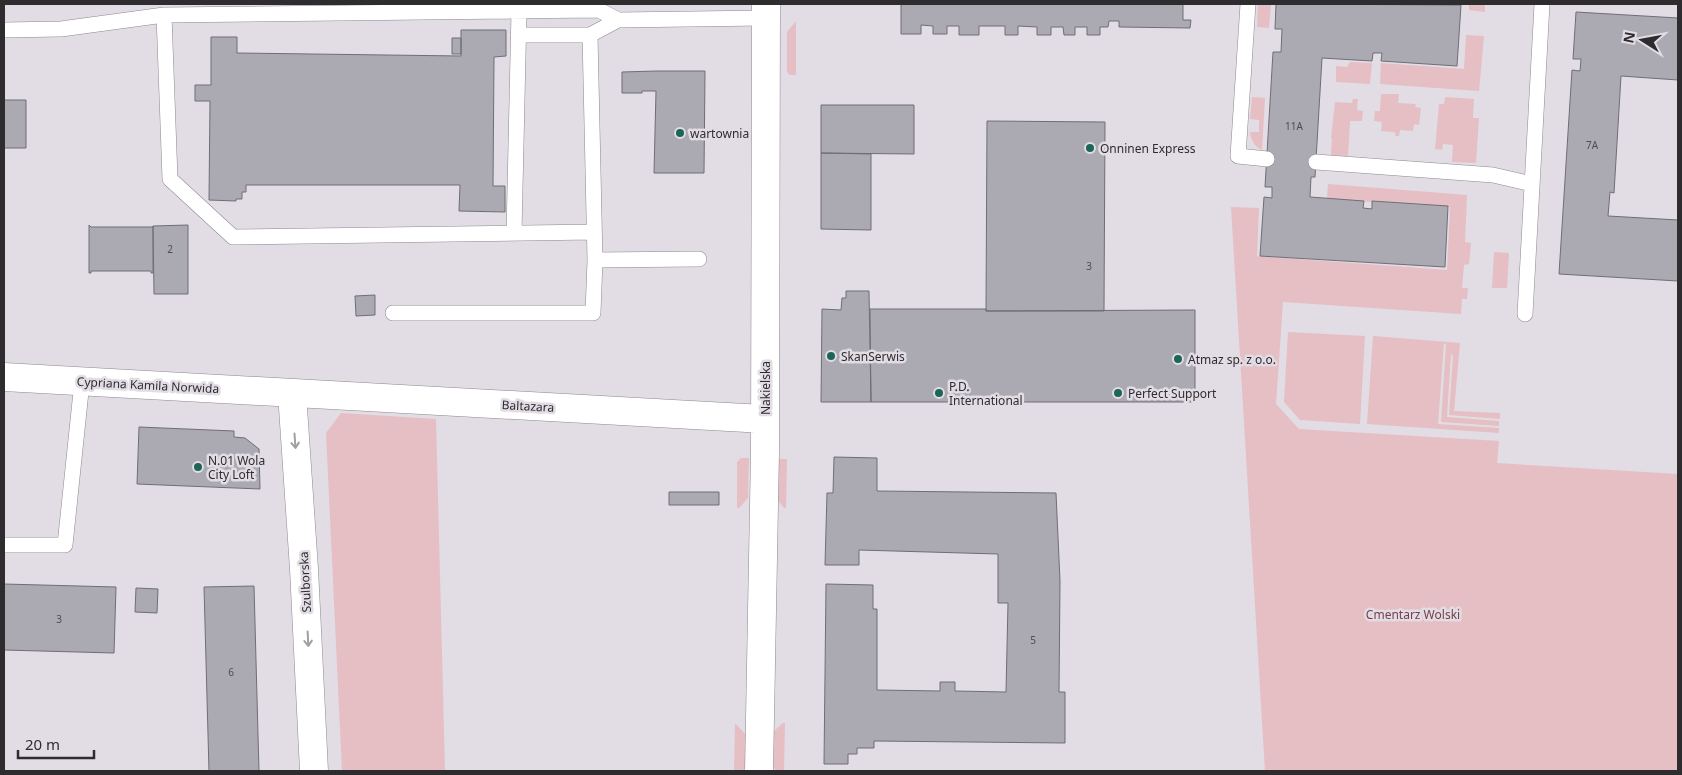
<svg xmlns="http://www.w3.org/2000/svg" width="1682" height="775" viewBox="0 0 1682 775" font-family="'Noto Sans',sans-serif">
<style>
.green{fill:#e5bfc3}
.building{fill:#abaab3;stroke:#6f6e76}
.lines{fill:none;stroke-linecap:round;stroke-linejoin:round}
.service-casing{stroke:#8d888f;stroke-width:16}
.minor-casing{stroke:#8d888f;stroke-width:29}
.service{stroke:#fff;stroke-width:15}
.minor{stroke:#fff;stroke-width:28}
.oneway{stroke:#a1a0a1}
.poi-dot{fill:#1d6559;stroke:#e2dce4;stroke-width:2}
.labels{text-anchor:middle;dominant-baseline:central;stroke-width:5;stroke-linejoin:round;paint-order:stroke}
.number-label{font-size:10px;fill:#4e4c50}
.poi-label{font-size:12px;fill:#2f2c2f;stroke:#e2dce4;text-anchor:start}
.street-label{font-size:12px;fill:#2f2c2f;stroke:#e2dce4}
.park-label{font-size:12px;fill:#774047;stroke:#e2dce4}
</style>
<rect width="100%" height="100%" fill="#e2dce4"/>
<path class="green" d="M1258,4H1271L1269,28L1257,27Z
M1460,4H1485V12L1469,10V5Z
M796,21V75H790L787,72V32Z
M1466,35L1484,36L1479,91L1380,84L1381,63L1464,69Z
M1350,62L1372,63L1370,84L1336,82V66L1347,67Z
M1381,94H1399L1398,103L1416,104L1415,107L1421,108L1419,125L1414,124L1413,131L1400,130L1399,136H1395L1396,134L1394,132L1381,131L1382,122L1374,121L1375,111H1380Z
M1252,97L1265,98L1262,150C1254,146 1251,140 1250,132H1259V120L1250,119Z
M1445,97L1474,99L1473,118H1479L1476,163L1452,162L1453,145L1443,144L1442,150L1435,149L1439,104H1444Z
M1353,99H1358L1357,110L1363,111L1362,121H1350L1348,156L1331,155L1332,139L1331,138L1335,102L1352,103Z
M1328,184L1467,195L1465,242L1471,243L1469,264L1464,265L1462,288H1468L1467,299H1462L1461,314L1283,302L1276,404L1299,429L1499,441L1497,463L1678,474V771H1265L1231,207L1259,208L1257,256L1447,270L1450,207L1327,199Z
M1494,252L1509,253L1507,288H1492Z
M1288,332L1365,336L1360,424L1300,420L1284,402Z
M1373,336L1460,343L1454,411L1500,413V419L1449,415L1453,356L1451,354L1447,417L1499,421V426L1441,422L1446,345L1444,343L1438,424L1499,428V433L1367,424Z
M341,413L436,419L445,771H342L326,433Z
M741,458H749L748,498L739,508H737V462Z
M775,459H787L786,508H784L775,497Z
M783,723H785L784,771H776L772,763L773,732Z
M735,724L737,725L746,735V765L743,771H734Z"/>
<path class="building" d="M901,4H1183V20H1191L1190,28L1119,27V21H1109L1108,27H1100V35H1087V27H1075V35H1064L1063,27H1051V35H1037V27L1018,26V35H1005V26H979V35H959V26H947V34H933V26L921,25V34H901Z
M1276,4L1461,5L1457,66L1381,61L1382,53H1373L1372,61L1322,58L1315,177H1311L1310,197L1364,201L1363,208L1372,209V201L1448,206L1445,267L1260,256L1264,197L1272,198V187H1265L1273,52H1281L1282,29H1275Z
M1576,12L1678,18V80L1621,76L1614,193L1610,192L1608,216L1678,220V281L1559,274L1572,70L1580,71L1581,59H1573Z
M461,30H506V56L494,57L493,186H505V212L459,211L460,185H246V192H242V199H236V201L209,200L210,101H195V85H211V37H237V53L461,56Z
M452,38H461V54H452Z
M656,71H705L704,173H654L656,91H642V93H622V72Z
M4,100H26V148H4Z
M821,105H914V154L821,153Z
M987,121L1105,122L1104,311H986Z
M821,153L871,154V230L821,229Z
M89,225L91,227H152L153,226V273H151V271H91V273H89Z
M188,225V294H154L153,226Z
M846,291H869L871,402H821L822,309L841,310L842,298H846Z
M375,295V315L356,316L355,296Z
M870,309H986V311L1195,310V402H871Z
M139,427L234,431V437L245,438L259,449L260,489L137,484Z
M834,457L877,458V491L1056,493L1060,581L1059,692H1065V743L874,741V748H857V754H848V764H824L826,584L873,585V609H877V690L940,691V682H955V691L1006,692L1008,603H998V554L859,550V565H825L827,493H833Z
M669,492H719V505H669Z
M4,584L116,587L114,653L4,650Z
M254,586L259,771H209L204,587Z
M136,588L158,589L157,613L135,612Z"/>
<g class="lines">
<defs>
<path id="service" d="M1248,4L1238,156L1267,159
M164,15L170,179L233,237L594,232
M618,20L590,35L595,260L699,259
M4,30L61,29L164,15L599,10L618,20L766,18
M518,35H590
M1316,162L1493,175L1532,184
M514,233L519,11
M393,313H593L595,260
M1525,314L1542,4
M4,545H65L82,382"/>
<path id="minor" d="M4,377L765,419
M292,393L304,569L314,771
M759,771L765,452L766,4"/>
</defs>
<use href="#service" class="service-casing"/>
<use href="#minor" class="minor-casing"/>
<use href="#service" class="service"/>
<use href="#minor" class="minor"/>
</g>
<defs><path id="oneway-shaft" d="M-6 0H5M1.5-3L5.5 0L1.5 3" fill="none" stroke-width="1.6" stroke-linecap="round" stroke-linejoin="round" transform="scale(1.25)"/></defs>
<g class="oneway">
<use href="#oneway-shaft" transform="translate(295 441) rotate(86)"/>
<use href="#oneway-shaft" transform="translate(308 639) rotate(87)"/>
</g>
<g class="poi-dot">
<circle cx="680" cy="133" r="5"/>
<circle cx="1090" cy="148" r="5"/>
<circle cx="831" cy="356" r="5"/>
<circle cx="1178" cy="359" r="5"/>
<circle cx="939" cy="393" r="5"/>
<circle cx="1118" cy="393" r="5"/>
<circle cx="198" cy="467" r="5"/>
</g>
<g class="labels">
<g class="number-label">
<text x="1294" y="126">11A</text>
<text x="1592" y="145">7A</text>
<text x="170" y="249">2</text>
<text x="1089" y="266">3</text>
<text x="59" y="619">3</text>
<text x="1033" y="640">5</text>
<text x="231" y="672">6</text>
</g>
<g class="poi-label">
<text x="690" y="133">wartownia</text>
<text x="1100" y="148">Onninen Express</text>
<text x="841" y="356">SkanSerwis</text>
<text x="1188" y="359">Atmaz sp. z o.o.</text>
<text x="949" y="386">P.D.<tspan x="949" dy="14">International</tspan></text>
<text x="1128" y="393">Perfect Support</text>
<text x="208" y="460">N.01 Wola<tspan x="208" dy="14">City Loft</tspan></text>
</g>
<g class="street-label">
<text transform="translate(148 385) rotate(3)">Cypriana Kamila Norwida</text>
<text transform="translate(765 388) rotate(-90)">Nakielska</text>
<text transform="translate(528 406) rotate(3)">Baltazara</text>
<text transform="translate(305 582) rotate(-93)">Szulborska</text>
</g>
<g class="park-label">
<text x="1413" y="614">Cmentarz Wolski</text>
</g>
</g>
<rect width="1682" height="775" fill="none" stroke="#2f2c2f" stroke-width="10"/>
<g transform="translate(1642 40) rotate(281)" stroke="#e2dce4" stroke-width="4" paint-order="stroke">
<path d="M0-4L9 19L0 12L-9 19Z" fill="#2f2c2f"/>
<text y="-8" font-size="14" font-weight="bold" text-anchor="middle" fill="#2f2c2f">N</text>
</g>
<path d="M18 750v8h76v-8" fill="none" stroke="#2f2c2f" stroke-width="2.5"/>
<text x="25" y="750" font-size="15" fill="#2f2c2f" stroke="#e2dce4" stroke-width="4" paint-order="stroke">20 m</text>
</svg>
